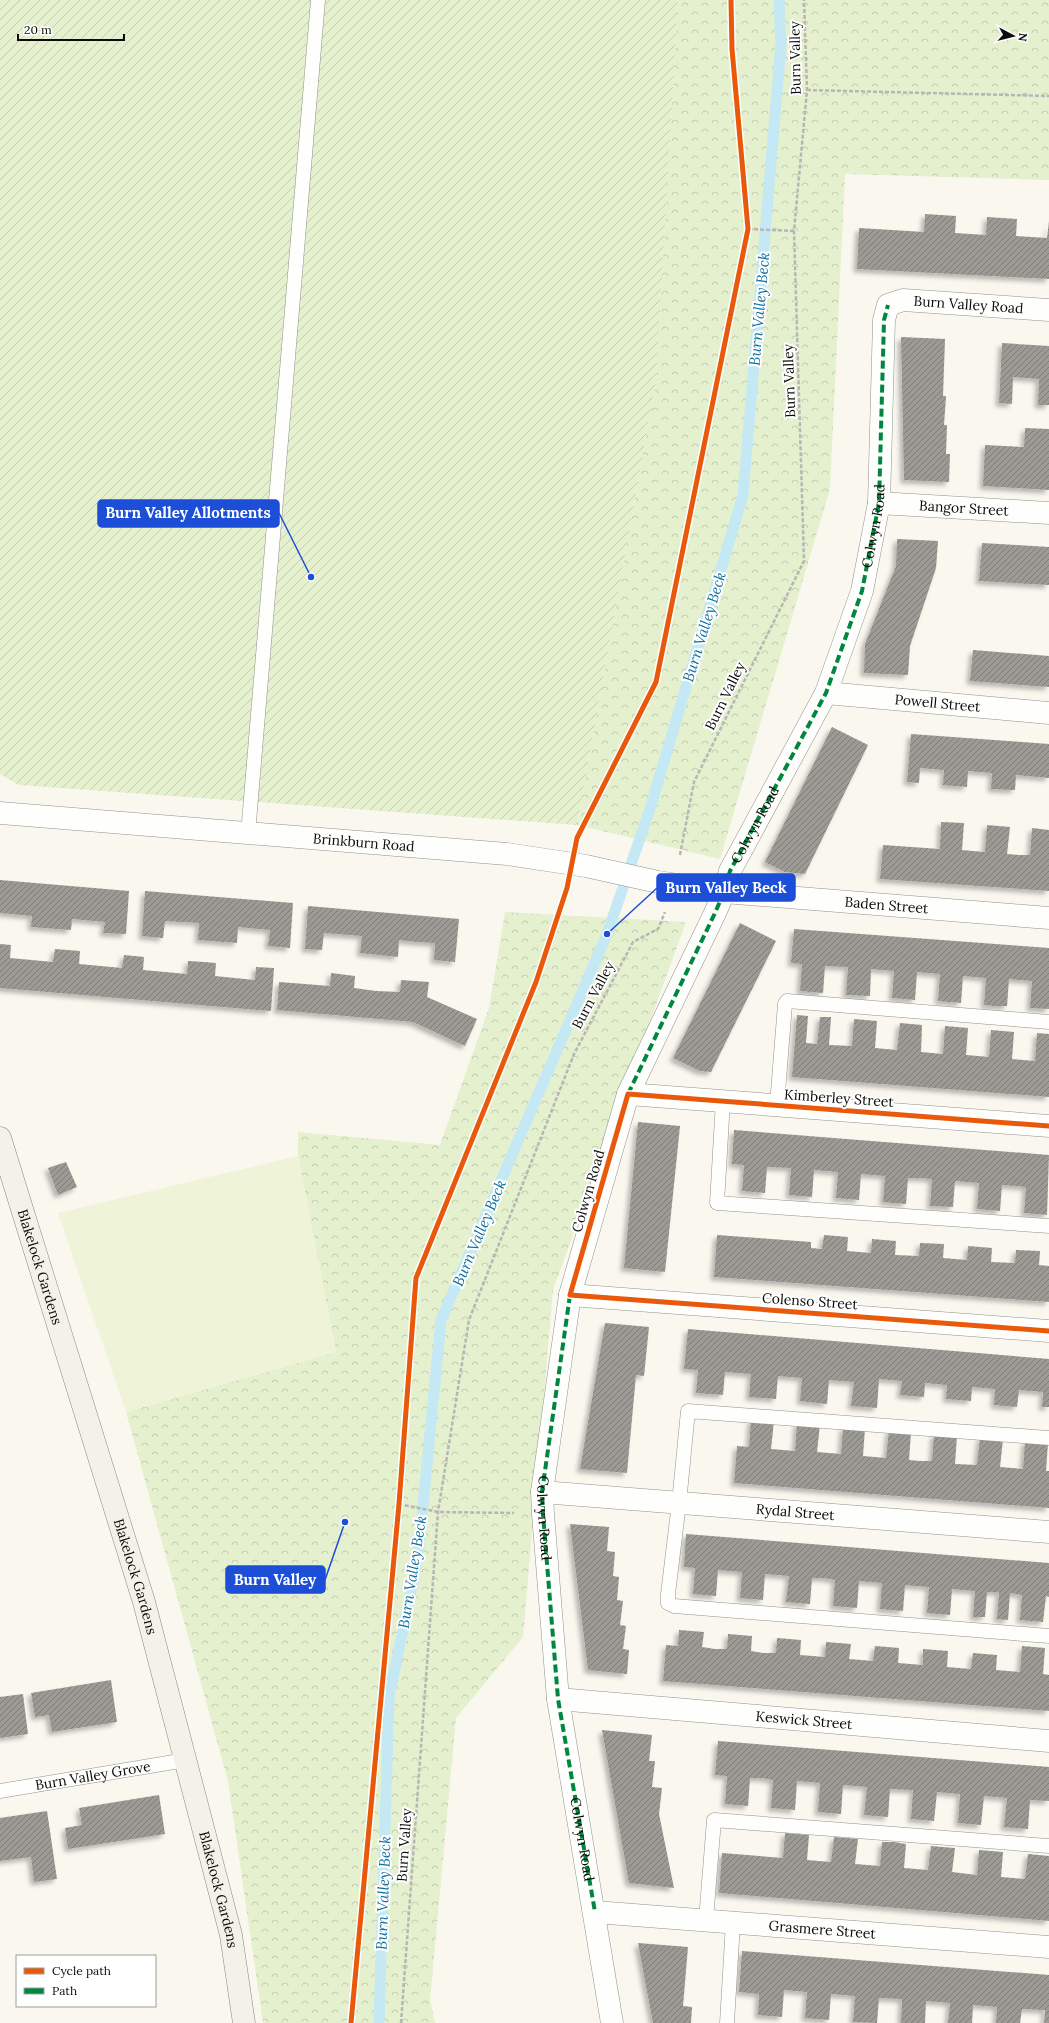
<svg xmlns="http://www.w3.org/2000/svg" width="1049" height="2023" viewBox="0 0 1049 2023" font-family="Lora,serif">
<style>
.park{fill:url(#park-crowns)}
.garden{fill:url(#garden-furrows)}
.pitch{fill:#eff4d8}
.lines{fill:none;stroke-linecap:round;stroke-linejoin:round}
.stream{stroke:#c4e9f5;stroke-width:11}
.building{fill:url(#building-hatch);filter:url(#shadow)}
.lane-casing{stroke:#93918e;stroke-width:15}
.street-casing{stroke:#93918e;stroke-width:23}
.secondary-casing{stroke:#898884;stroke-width:23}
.path{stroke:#b7b6b5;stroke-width:2.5;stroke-dasharray:4 2;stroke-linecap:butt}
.lane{stroke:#fefefd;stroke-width:14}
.street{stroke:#fefefd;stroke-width:22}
.secondary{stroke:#f4f2e8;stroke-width:22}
.quiet{stroke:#00873e;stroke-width:4;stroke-dasharray:8 4;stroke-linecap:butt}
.cycleway-casing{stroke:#fff;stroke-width:8}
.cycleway{stroke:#e8590c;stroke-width:5}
.labels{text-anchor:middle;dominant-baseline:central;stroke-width:4;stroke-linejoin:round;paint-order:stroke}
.street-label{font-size:14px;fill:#0b0b0b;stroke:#fff}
.water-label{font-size:15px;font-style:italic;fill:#126fa0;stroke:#fff}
.leader{fill:none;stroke:#1d4ed8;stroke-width:1.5}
.callout-dot{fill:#1d4ed8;stroke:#fff;stroke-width:1.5}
.callout{fill:#1d4ed8;stroke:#1d4ed8;stroke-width:1.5}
.callout-label{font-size:15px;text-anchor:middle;font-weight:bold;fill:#fff}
</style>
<defs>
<pattern id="park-crowns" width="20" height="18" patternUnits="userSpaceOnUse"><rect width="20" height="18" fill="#e5f0ce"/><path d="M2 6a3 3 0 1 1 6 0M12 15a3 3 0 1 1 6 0" fill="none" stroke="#c3ccb0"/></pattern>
<pattern id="garden-furrows" width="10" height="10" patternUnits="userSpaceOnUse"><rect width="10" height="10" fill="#e5f0ce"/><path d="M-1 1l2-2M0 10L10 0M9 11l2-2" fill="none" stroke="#c3ccb0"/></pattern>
<pattern id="building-hatch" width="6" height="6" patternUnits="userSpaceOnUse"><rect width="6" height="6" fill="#9c9a95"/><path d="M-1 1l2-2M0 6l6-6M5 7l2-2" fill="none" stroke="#7d7c78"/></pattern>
<filter id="shadow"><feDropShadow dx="-3.5" dy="3.5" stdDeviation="2" flood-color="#0004"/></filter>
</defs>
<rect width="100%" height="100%" fill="#faf7ef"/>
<path class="park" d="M678,0H1049V180L845,174L830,489L720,859L577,825L656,380Z
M505,912L686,922L553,1290L523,1637L456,1718L430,2000L435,2023H263L228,1781L126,1412L336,1352L298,1156V1132L440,1145L489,1008Z"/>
<path class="garden" d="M0,0H678L656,380L577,825L19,785L0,774Z"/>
<path class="pitch" d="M298,1156L336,1352L126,1412L58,1213Z"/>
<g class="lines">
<path class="stream" d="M379,2023L389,1697L418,1557L441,1320L607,934L649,812L743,495L781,44L779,0"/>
</g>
<path class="building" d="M925,214L956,216L955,233L986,235L987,217L1017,219L1016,236L1047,238L1049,221V279L857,269L859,228L924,232Z
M901,337L945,339L943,396H946L944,425H947L946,454H950L949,482L904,480Z
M1002,343L1049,346V405H1038L1039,379L1013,377L1012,404L999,403Z
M1025,428L1049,429V490L983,486L985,445L1024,447Z
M897,539L938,541L936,568L910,646L908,675L864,673L865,644L896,566Z
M982,543L1049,547V585L979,581Z
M973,650L1049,656V687L970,681Z
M832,727L868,745L805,874L785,872L765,862Z
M911,734L1049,744V778L1016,775L1015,790L991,789L992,773L968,771L967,787L943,785L944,770L920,768L919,783L907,782Z
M941,822L964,823L962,850L973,851L985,852L987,825L1010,827L1007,854L1019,855H1030L1032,828L1049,830V891L880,879L883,845L940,849Z
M0,880L129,891L126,934L103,933L105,922L72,919L71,930L31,927L32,916L0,913Z
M145,891L293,903L290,948L268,946L270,930L238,927L237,943L198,940L199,923L165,921L163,938L142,936Z
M308,906L459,919L455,962L434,960L435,943L417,942L399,940L398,957L360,953L362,936L324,933L322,950L305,949Z
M740,923L776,941L711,1072L700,1071L673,1058Z
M794,929L1049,948V1009L1030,1008L1032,981L1009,979L1007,1006H995L984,1005L986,978L963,976L961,1003L938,1001L940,974L917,972L915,1000L904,999L892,998L894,971L871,969L870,996L846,995L848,967L825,966L823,993L800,991L802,964L791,963Z
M0,944L11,945L10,958L53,962L55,949L80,951L79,964L122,968L124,955L144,957L143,970L187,974L188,961L204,962L216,963L215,976L255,980L256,967L274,968L271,1011L0,988Z
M331,973L355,976L354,988L376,991L400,992L401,980L429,982L427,997L477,1019L465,1046L413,1022L277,1010L279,982L330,986Z
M797,1015L808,1016L806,1043L817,1044L820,1017H831L829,1045L852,1046L854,1019L877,1021L875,1048L897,1050L900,1023L922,1025L921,1052L943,1054L945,1026L968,1028L966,1055L978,1056L989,1057L991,1030L1014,1032L1012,1059L1035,1061L1037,1033L1049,1034V1097L792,1077Z
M638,1122L680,1126L665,1272L624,1268Z
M734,1130L1049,1155L1047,1215L1024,1213L1026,1187L1002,1185L1000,1211L977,1209L979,1183L955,1181L953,1207L930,1206L932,1179L920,1178H908L906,1204L883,1202L885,1176L861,1174L859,1200L836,1198L838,1172L814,1170L812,1197L789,1195L791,1168L767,1167L765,1193L742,1191L744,1165L732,1164Z
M66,1162L77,1187L58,1195L48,1168Z
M717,1235L811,1242V1248L822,1249L824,1235L848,1237L847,1251L871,1253L872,1239L896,1241L895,1255L919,1256L920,1243L944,1244L943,1258L967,1260L968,1246L992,1248L991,1262L1015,1263L1016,1250L1040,1251L1039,1265L1049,1266V1302L714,1277Z
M605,1323L649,1327L644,1376L636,1375L627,1473L580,1469Z
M688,1329L1049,1359V1407H1042L1043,1392L1019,1390L1017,1407L994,1405L995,1389L972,1387L971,1401L946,1399L947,1385L925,1383L924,1397L900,1395L902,1381L879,1379L877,1408L851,1406L854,1382L829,1380L827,1404L800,1401L802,1378L778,1376L776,1399L749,1397L751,1374L725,1372L723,1395L696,1393L698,1370L684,1369Z
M751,1419L774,1421L771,1449L795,1451L797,1423L820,1424L817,1452L841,1454L843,1427L865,1428L863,1456L886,1458L889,1430L911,1432L909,1460L920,1461H932L934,1434L957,1436L955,1464L977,1465L980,1437L1003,1439L1000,1467L1012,1468L1023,1469L1025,1441L1048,1443L1046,1471H1049V1508L734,1483L737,1446L749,1447Z
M570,1524L609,1527L607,1551L615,1552L613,1576L619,1577L617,1600L623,1601L620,1625L626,1626L623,1649L629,1650L627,1674L588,1670Z
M686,1534L1049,1563V1597L1046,1596L1043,1622L1020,1620L1022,1595L1010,1593L1008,1620L997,1619L999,1592H987L985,1617H973L975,1591L952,1589L950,1615L927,1613L929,1587L905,1585L903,1611L880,1609L882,1583L870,1582L859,1581L857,1608L833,1606L835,1580L824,1578H812L810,1604L786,1602L789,1576L765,1574L763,1600L740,1598L742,1572L718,1570L716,1596L693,1594L695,1568L684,1567Z
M679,1630L704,1632L702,1647L715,1649H727L728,1634L752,1636L751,1651L763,1653H776L777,1638L801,1640L800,1655L825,1657L826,1642L851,1644L849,1659L873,1661L875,1646L899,1648L898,1663L910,1664L923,1665V1649L948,1651L947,1667L971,1669L973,1653L997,1655L996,1670L1020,1672L1022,1646L1045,1648L1043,1674L1049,1675V1711L663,1681L666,1645L678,1646Z
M111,1680L117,1722L52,1732L49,1715L35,1717L31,1693Z
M23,1694L28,1734L0,1738V1697Z
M602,1730L652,1735L649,1761H655L652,1787L662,1788L659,1814L674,1888L629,1883Z
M718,1741L1049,1767V1801L1030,1800L1028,1829L1004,1827L1007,1798L984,1796L981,1825L958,1823L960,1794L937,1792L934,1821L911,1819L913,1790L890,1789L888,1817L864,1815L867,1787L843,1785L841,1814L818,1812L820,1783L809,1782L797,1781L795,1810L771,1808L773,1780L762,1778H750L748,1806L725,1804L727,1776L715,1775Z
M159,1795L165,1834L68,1849L65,1828L82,1825L79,1808Z
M47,1811L57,1879L34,1882L31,1857L0,1861V1818Z
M785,1833L809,1835L807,1860L831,1862L834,1837L858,1839L855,1864L880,1866L882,1842H894L906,1844L904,1868L928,1870L931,1846L942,1847L955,1848L952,1872L977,1875L979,1850L1003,1852L1001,1877L1025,1879L1028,1854L1049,1856V1921L719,1893L722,1853L783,1858Z
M638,1943L688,1947L683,2006L692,2007L691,2023H653Z
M742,1951L1049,1975V2023H1044L1045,2010L1022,2009L1020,2023H996L997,2007L973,2005L972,2023H948L950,2003L926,2001L925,2023H901L902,1999L879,1998L877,2023L853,2022L855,1996L831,1994L829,2020L805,2018L807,1992L784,1990L782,2017L758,2015L759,1994L739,1992Z"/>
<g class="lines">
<defs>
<g id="lane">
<path d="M248,834L318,0"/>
<path d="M723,1101L717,1203L1049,1226"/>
<path d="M777,1105L785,1004L787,1001L1049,1022"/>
<path d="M1049,1438L688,1411L679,1503L668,1594V1603L674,1606L1049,1636"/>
<path id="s1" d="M0,1791L186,1760"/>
<path d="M706,1920L714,1820L1049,1846"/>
<path d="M727,2023L733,1923"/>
</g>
<g id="street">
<path id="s2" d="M879,503L1049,513"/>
<path id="s3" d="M826,693L1049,713"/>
<path id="s4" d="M0,813L507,854L586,866L658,882L724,892L1049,918"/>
<path d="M628,1094L1049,1126"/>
<path d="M570,1295L1049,1331"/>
<path id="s5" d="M542,1492L1049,1532"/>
<path id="s6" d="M558,1699L1049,1741"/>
<path id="s7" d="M595,1912L1049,1947"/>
<path id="s8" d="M612,2023L558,1699L543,1514L542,1492L570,1295L628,1094L715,913L724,892L730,871L826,693L862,591L879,503L884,320L888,305L903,300L1049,310"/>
</g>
<g id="secondary">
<path id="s9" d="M0,1138L144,1602L231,1935L244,2023"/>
</g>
</defs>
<use href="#lane" class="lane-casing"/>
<use href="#street" class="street-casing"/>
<use href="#secondary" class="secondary-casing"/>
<path class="path" d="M807,90L1049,96
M748,229L794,231
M680,855L694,782L804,561L794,231L807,90L804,0
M399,1504L438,1512L514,1513
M401,2023L438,1512L469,1320L574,1054L633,942L658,929L665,912"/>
<use href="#lane" class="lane"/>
<use href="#street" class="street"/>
<use href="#secondary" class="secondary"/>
<g class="quiet">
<path id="s10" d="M628,1094L715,913L724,892L730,871L826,693L862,591L879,503L884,320L888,305"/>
<path id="s11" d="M570,1295L542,1492L543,1514L558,1699L595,1912"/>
</g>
<defs>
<path id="cycleway" d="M1049,1126L628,1094L570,1295L1049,1331
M351,2023L399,1504L416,1278L536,982L567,888L577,838L656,682L748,229L732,49L731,0"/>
</defs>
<use href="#cycleway" class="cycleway-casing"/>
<use href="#cycleway" class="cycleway"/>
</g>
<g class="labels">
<g class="street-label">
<text transform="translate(795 58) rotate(-91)">Burn Valley</text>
<text stroke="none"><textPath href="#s8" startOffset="1870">Burn Valley Road</textPath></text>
<text transform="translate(789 381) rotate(-92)">Burn Valley</text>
<text stroke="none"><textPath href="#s2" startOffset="85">Bangor Street</textPath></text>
<text stroke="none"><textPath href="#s10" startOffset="622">Colwyn Road</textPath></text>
<text transform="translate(725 696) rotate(-64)">Burn Valley</text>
<text stroke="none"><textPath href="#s3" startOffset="112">Powell Street</textPath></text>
<text stroke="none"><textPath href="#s10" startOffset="298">Colwyn Road</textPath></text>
<text stroke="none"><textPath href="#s4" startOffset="365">Brinkburn Road</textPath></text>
<text stroke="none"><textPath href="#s4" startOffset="892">Baden Street</textPath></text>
<text transform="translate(593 995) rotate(-62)">Burn Valley</text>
<text transform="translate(839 1098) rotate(4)">Kimberley Street</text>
<text transform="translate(588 1191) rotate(-74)">Colwyn Road</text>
<text stroke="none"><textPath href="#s9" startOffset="135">Blakelock Gardens</textPath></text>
<text transform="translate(810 1301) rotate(4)">Colenso Street</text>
<text stroke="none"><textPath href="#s5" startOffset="254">Rydal Street</textPath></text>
<text stroke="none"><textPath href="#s11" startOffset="225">Colwyn Road</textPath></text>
<text stroke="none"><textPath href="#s9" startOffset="459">Blakelock Gardens</textPath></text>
<text stroke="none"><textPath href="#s6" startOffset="247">Keswick Street</textPath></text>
<text stroke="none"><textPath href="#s1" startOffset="94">Burn Valley Grove</textPath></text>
<text stroke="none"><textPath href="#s11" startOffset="549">Colwyn Road</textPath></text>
<text transform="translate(404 1845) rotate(-86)">Burn Valley</text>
<text stroke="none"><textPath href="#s9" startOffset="783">Blakelock Gardens</textPath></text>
<text stroke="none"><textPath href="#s7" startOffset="228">Grasmere Street</textPath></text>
</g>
<g class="water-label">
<text transform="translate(759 309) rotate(-85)">Burn Valley Beck</text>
<text transform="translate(704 627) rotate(-73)">Burn Valley Beck</text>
<text transform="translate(479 1233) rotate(-67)">Burn Valley Beck</text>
<text transform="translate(412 1572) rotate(-81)">Burn Valley Beck</text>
<text transform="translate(383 1893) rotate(-88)">Burn Valley Beck</text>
</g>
</g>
<path class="leader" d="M311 577L279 513M607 934L657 888M345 1522L325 1580"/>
<g class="callout-dot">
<circle cx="311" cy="577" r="4"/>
<circle cx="607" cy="934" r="4"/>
<circle cx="345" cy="1522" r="4"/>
</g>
<g class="callout">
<rect x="98" y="500" width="181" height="27" rx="4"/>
<rect x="657" y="874" width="138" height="27" rx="4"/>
<rect x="226" y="1566" width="99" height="27" rx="4"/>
</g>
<g class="callout-label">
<text x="188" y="518">Burn Valley Allotments</text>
<text x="726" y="893">Burn Valley Beck</text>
<text x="275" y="1585">Burn Valley</text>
</g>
<rect x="16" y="1955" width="140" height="52" fill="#ffffff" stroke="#9d9d9d"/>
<rect x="24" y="1968" width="20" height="6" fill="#e8590c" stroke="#9d9d9d"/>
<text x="52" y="1975" font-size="12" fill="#0b0b0b">Cycle path</text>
<rect x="24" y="1988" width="20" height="6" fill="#00873e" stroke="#9d9d9d"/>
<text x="52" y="1995" font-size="12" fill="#0b0b0b">Path</text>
<g transform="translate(1013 36) rotate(97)" stroke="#ffffff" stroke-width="3" paint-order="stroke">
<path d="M0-3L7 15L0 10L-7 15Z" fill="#0b0b0b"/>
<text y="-6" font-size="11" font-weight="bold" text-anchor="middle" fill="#0b0b0b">N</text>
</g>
<path d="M18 34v6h106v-6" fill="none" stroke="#0b0b0b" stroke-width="2"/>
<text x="24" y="34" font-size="12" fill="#0b0b0b" stroke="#ffffff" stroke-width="3" paint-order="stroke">20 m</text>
</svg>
